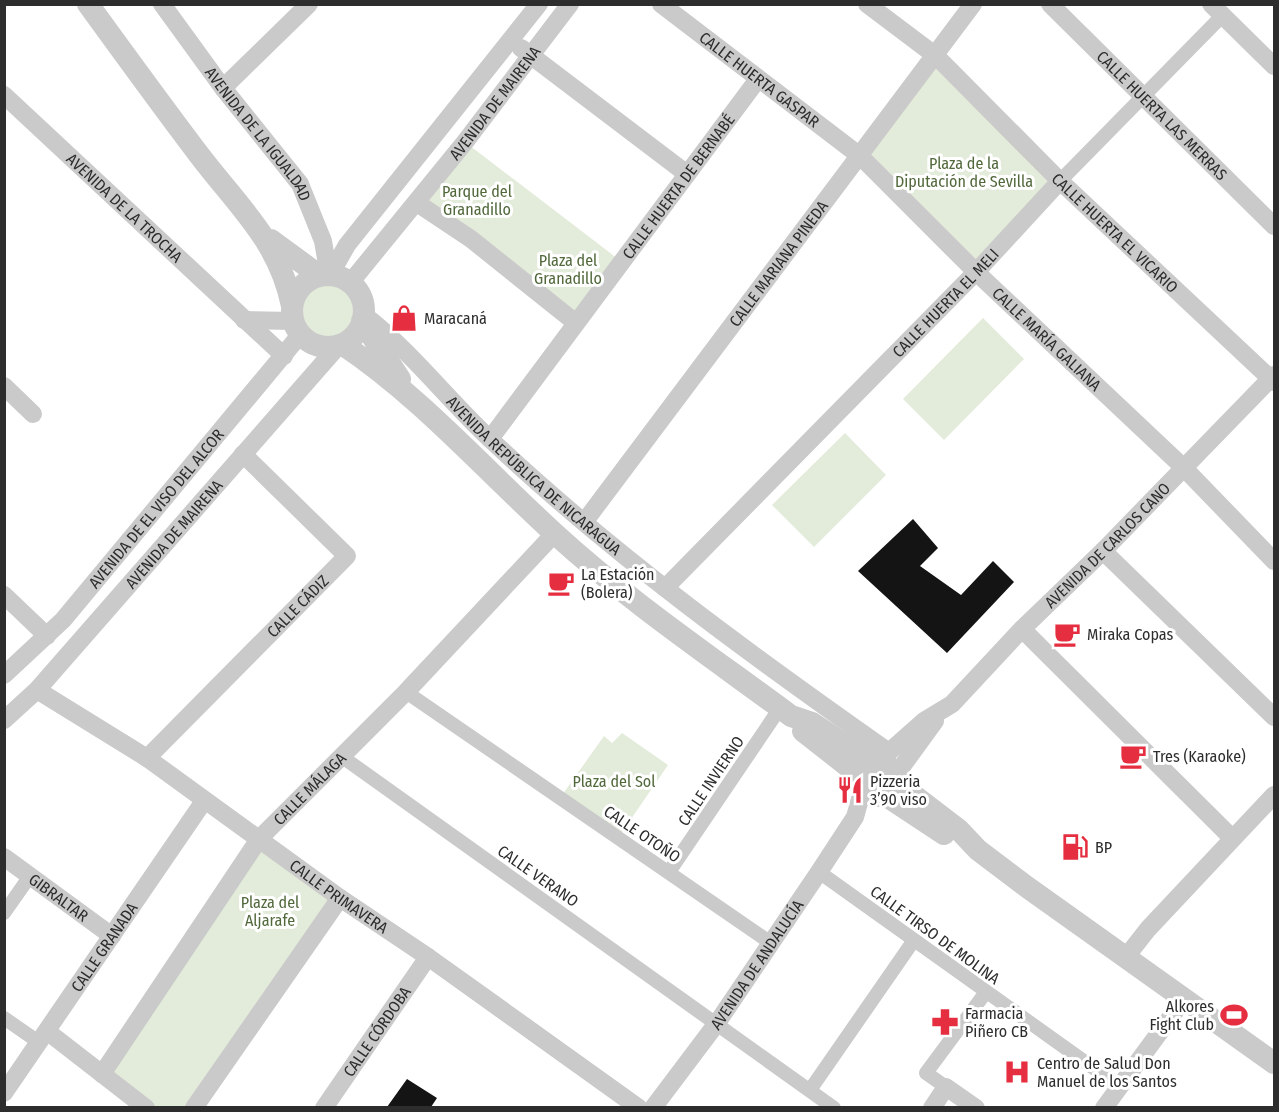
<svg xmlns="http://www.w3.org/2000/svg" width="1279" height="1112" viewBox="0 0 1279 1112" font-family="'Fira Sans Condensed',sans-serif">
<style>
.green{fill:#e3ebda}
.building{fill:#141414}
.lines{fill:none;stroke-linecap:round;stroke-linejoin:round}
.pedestrian{stroke:#cacaca;stroke-width:14}
.minor{stroke:#cacaca;stroke-width:18}
.tertiary{stroke:#cacaca;stroke-width:22}
.labels{text-anchor:middle;dominant-baseline:central;stroke-width:6;stroke-linejoin:round;paint-order:stroke}
.street-label{font-size:16px;fill:#2d2d2d;stroke:#fff}
.park-label{font-size:16px;fill:#51683b;stroke:#fff}
.poi-label{font-size:16px;fill:#2d2d2d;stroke:#fff;text-anchor:start}
</style>
<rect width="100%" height="100%" fill="#fff"/>
<path class="green" d="M936,56L1060,181L976,272L860,156Z
M465,142L622,262L576,323L417,203Z
M298 311a30 30 0 1 1 60 0a30 30 0 1 1-60 0Z
M983,318L1024,359L944,440L903,399Z
M845,433L886,475L814,547L772,505Z
M622,733L668,765L618,838L560,798L604,736L612,743Z
M259,839L340,898L194,1107H146L102,1074Z"/>
<path class="building" d="M913,519L938,548L920,566L961,595L993,561L1014,582L947,653L858,571Z
M407,1079L437,1098L431,1107H387Z"/>
<g class="lines">
<path class="pedestrian" d="M1060,181L1222,16
M406,692L771,943
M341,756L834,1108
M669,872L780,708
M819,872L1120,1087
M4,913L30,876
M4,1018L40,1043
M946,1087L926,1073L986,992
M810,1090L914,940"/>
<g class="minor">
<path id="s1" d="M162,4L223,88L300,184L323,241L329,276"/>
<path id="s2" d="M661,4L860,156L976,272L1184,468L1274,561"/>
<path id="s3" d="M867,4L936,56L1060,181L1274,382"/>
<path id="s4" d="M1050,4L1274,226"/>
<path d="M1211,4L1274,66"/>
<path d="M521,48L687,174"/>
<path d="M223,88L309,4"/>
<path id="s5" d="M4,95L284,356"/>
<path d="M417,203L471,239L576,323"/>
<path d="M330,275L347,245L539,4"/>
<path id="s6" d="M350,283L465,142L570,4"/>
<path id="s7" d="M364,315C411,351 447,399 490,439C613,555 751,655 889,752"/>
<path d="M244,320L293,321"/>
<path d="M4,386L33,414"/>
<path id="s8" d="M490,439L758,79"/>
<path id="s9" d="M585,521L973,4"/>
<path d="M1103,551L1274,717"/>
<path id="s10" d="M665,588L976,272L1060,181"/>
<path d="M4,595L47,636"/>
<path d="M1022,629L1232,838"/>
<path id="s11" d="M4,675L63,620L300,335"/>
<path id="s12" d="M37,690L147,758L340,898L428,957L639,1108"/>
<path id="s13" d="M4,720L37,690L339,345"/>
<path id="s14" d="M147,758L347,556L243,454"/>
<path id="s15" d="M882,762L889,752L924,721L952,704L1022,629L1103,551L1274,375"/>
<path d="M895,776L935,721"/>
<path id="s16" d="M4,857L112,936"/>
<path d="M1126,957L1148,929L1274,795"/>
<path d="M48,1032L146,1108"/>
<path id="s17" d="M102,1074L259,839L406,692L554,534"/>
<path id="s18" d="M4,1093L204,801"/>
<path d="M194,1108L340,898"/>
<path id="s19" d="M324,1108L428,957"/>
<path id="s20" d="M653,1108L717,1023L819,872L855,817L864,785"/>
<path d="M932,1108L946,1087L976,1108"/>
<path d="M1104,1108L1184,999"/>
</g>
<path class="tertiary" d="M88,4C125,55 162,106 200,156C238,206 279,241 292,306
M271,240L320,276
M292 311a36 36 0 1 1 72 0a36 36 0 1 1-72 0Z
M362,321L400,379
M342,344C420,396 484,469 553,532C627,600 710,656 791,716L812,723L876,765
M803,731L864,779
M864 780a16 16 0 1 1 32 0a16 16 0 1 1-32 0Z
M895,781L959,830L978,850L1027,887L1274,1063
M885,795L944,834"/>
</g>
<defs>
<symbol id="shop-bare" viewBox="-9 -9 18 18"><path d="M-5-2.5h2.3a2.7 3.5 0 0 1 5.4 0H5L5.5 6h-11ZM-1.5-2.5h3a1.5 2.3 0 0 0-3 0Z" fill="#e52e40" stroke="#fff" stroke-width="2.5" paint-order="stroke"/></symbol>
<symbol id="cafe-bare" viewBox="-9 -9 18 18"><path d="M-5.5-4.5H6V0H3Q3 3.5 0 3.5H-2.5Q-5.5 3.5-5.5 0ZM3-3.2v2h1.7v-2ZM-6 4.5H4V6H-6Z" fill="#e52e40" stroke="#fff" stroke-width="2.5" paint-order="stroke"/></symbol>
<symbol id="restaurant-bare" viewBox="-9 -9 18 18"><path d="M-5-6h1v4h1v-4h1v4h1v-4h1v5L-1.5 .5V6h-2V.5L-5-1ZM5-6V6H3V1.5H1.5Q1.5-4 5-6Z" fill="#e52e40" stroke="#fff" stroke-width="2.5" paint-order="stroke"/></symbol>
<symbol id="fuel-bare" viewBox="-9 -9 18 18"><path d="M-5.5-6h7V0h2V4h1.3V-2.5L3-4.5l.8-.8L6-3V5H2.5V1h-1V6h-7ZM-4.2-4.7v3.2H.2V-4.7Z" fill="#e52e40" stroke="#fff" stroke-width="2.5" paint-order="stroke"/></symbol>
<symbol id="stadium-bare" viewBox="-9 -9 18 18"><path d="M0-5a6.5 5 0 1 0 0 10a6.5 5 0 1 0 0-10ZM-3.5-1.8h7v3.6h-7Z" fill="#e52e40" stroke="#fff" stroke-width="2.5" paint-order="stroke"/></symbol>
<symbol id="pharmacy-bare" viewBox="-9 -9 18 18"><path d="M-2-6h4v4h4v4h-4v4h-4v-4h-4v-4h4Z" fill="#e52e40" stroke="#fff" stroke-width="2.5" paint-order="stroke"/></symbol>
<symbol id="hospital-bare" viewBox="-9 -9 18 18"><path d="M-5-5h3v3.5h4V-5h3V5h-3V1.5h-4V5h-3Z" fill="#e52e40" stroke="#fff" stroke-width="2.5" paint-order="stroke"/></symbol>
</defs>
<g fill-rule="evenodd">
<use href="#shop-bare" x="385" y="299" width="38" height="38"/>
<use href="#cafe-bare" x="542" y="564" width="38" height="38"/>
<use href="#cafe-bare" x="1048" y="615" width="38" height="38"/>
<use href="#cafe-bare" x="1114" y="737" width="38" height="38"/>
<use href="#restaurant-bare" x="831" y="771" width="38" height="38"/>
<use href="#fuel-bare" x="1056" y="828" width="38" height="38"/>
<use href="#stadium-bare" x="1215" y="996" width="38" height="38"/>
<use href="#pharmacy-bare" x="926" y="1003" width="38" height="38"/>
<use href="#hospital-bare" x="998" y="1053" width="38" height="38"/>
</g>
<g class="labels">
<g class="street-label">
<text stroke="none"><textPath href="#s2" startOffset="124">CALLE HUERTA GASPAR</textPath></text>
<text stroke="none"><textPath href="#s6" startOffset="231">AVENIDA DE MAIRENA</textPath></text>
<text stroke="none"><textPath href="#s4" startOffset="158">CALLE HUERTA LAS MERRAS</textPath></text>
<text stroke="none"><textPath href="#s1" startOffset="162">AVENIDA DE LA IGUALDAD</textPath></text>
<text stroke="none"><textPath href="#s8" startOffset="315">CALLE HUERTA DE BERNABÉ</textPath></text>
<text stroke="none"><textPath href="#s5" startOffset="165">AVENIDA DE LA TROCHA</textPath></text>
<text stroke="none"><textPath href="#s3" startOffset="338">CALLE HUERTA EL VICARIO</textPath></text>
<text stroke="none"><textPath href="#s9" startOffset="322">CALLE MARIANA PINEDA</textPath></text>
<text stroke="none"><textPath href="#s10" startOffset="400">CALLE HUERTA EL MELI</textPath></text>
<text stroke="none"><textPath href="#s2" startOffset="512">CALLE MARÍA GALIANA</textPath></text>
<text stroke="none"><textPath href="#s7" startOffset="234">AVENIDA REPÚBLICA DE NICARAGUA</textPath></text>
<text stroke="none"><textPath href="#s11" startOffset="226">AVENIDA DE EL VISO DEL ALCOR</textPath></text>
<text stroke="none"><textPath href="#s13" startOffset="252">AVENIDA DE MAIRENA</textPath></text>
<text stroke="none"><textPath href="#s15" startOffset="314">AVENIDA DE CARLOS CANO</textPath></text>
<text stroke="none"><textPath href="#s14" startOffset="214">CALLE CÁDIZ</textPath></text>
<text transform="translate(711 781) rotate(-56)">CALLE INVIERNO</text>
<text stroke="none"><textPath href="#s17" startOffset="354">CALLE MÁLAGA</textPath></text>
<text transform="translate(642 834) rotate(34)">CALLE OTOÑO</text>
<text transform="translate(538 876) rotate(35)">CALLE VERANO</text>
<text stroke="none"><textPath href="#s12" startOffset="366">CALLE PRIMAVERA</textPath></text>
<text stroke="none"><textPath href="#s16" startOffset="68">GIBRALTAR</textPath></text>
<text transform="translate(935 935) rotate(36)">CALLE TIRSO DE MOLINA</text>
<text stroke="none"><textPath href="#s18" startOffset="177">CALLE GRANADA</textPath></text>
<text stroke="none"><textPath href="#s20" startOffset="177">AVENIDA DE ANDALUCÍA</textPath></text>
<text stroke="none"><textPath href="#s19" startOffset="93">CALLE CÓRDOBA</textPath></text>
</g>
<g class="park-label">
<text x="964" y="163">Plaza de la<tspan x="964" dy="18">Diputación de Sevilla</tspan></text>
<text x="477" y="191">Parque del<tspan x="477" dy="18">Granadillo</tspan></text>
<text x="568" y="260">Plaza del<tspan x="568" dy="18">Granadillo</tspan></text>
<text x="614" y="781">Plaza del Sol</text>
<text x="270" y="902">Plaza del<tspan x="270" dy="18">Aljarafe</tspan></text>
</g>
<g class="poi-label">
<text x="424" y="318">Maracaná</text>
<text x="581" y="574">La Estación<tspan x="581" dy="18">(Bolera)</tspan></text>
<text x="1087" y="634">Miraka Copas</text>
<text x="1153" y="756">Tres (Karaoke)</text>
<text x="870" y="781">Pizzeria<tspan x="870" dy="18">3’90 viso</tspan></text>
<text x="1095" y="847">BP</text>
<text x="1214" y="1006" text-anchor="end">Alkores<tspan x="1214" dy="18">Fight Club</tspan></text>
<text x="965" y="1013">Farmacia<tspan x="965" dy="18">Piñero CB</tspan></text>
<text x="1037" y="1063">Centro de Salud Don<tspan x="1037" dy="18">Manuel de los Santos</tspan></text>
</g>
</g>
<rect width="1279" height="1112" fill="none" stroke="#2d2d2d" stroke-width="12"/>
</svg>
